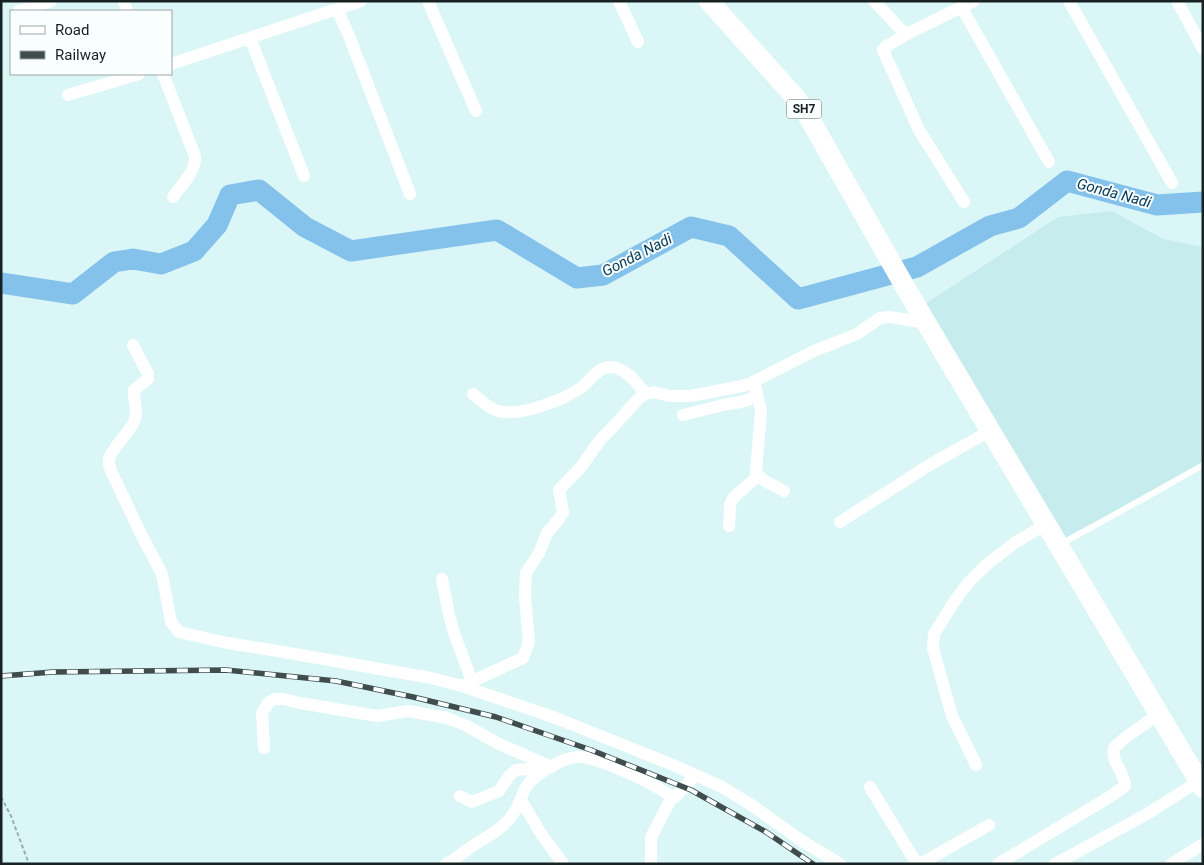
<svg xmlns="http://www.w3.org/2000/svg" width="1204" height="865" viewBox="0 0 1204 865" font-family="Roboto,sans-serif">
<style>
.built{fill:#c7eced}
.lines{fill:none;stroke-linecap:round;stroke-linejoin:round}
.river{stroke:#84c2ec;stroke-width:21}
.path{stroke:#98adae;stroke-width:2;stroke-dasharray:4 2.5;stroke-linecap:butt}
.lane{stroke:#fff;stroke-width:6}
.street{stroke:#fff;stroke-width:12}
.primary{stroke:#fff;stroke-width:20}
.rail-casing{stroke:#404d4e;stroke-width:5.5}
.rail{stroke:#f9fefe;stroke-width:4;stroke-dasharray:11;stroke-linecap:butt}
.labels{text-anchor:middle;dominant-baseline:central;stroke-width:4;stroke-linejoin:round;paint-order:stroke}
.shield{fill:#f9fefe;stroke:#5c6465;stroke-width:1}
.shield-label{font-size:12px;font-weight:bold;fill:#182223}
.water-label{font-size:15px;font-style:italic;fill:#043954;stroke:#f9fefe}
</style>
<rect width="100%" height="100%" fill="#dbf6f7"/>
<path class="built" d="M1112,211L1163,239L1203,247V469L1068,540L925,304L1058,217Z"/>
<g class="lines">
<path class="river" d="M1,283L73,294L114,262L133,259L161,264L194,251L217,225L230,195L259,190L305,227L351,251L497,230L577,278L603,275L691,227L729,236L798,299L917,267L990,226L1019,218L1067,181L1157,205L1203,202"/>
<path class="path" d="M1,797L11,816L29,864"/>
<path class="lane" d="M1061,544L1141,500L1203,465"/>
<path class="street" d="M124,1L127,11
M428,1L476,111
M619,1L638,42
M874,1L906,35
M1069,1L1172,183
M1177,1L1203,49
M962,8L1049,162
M337,9L349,36L410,194
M19,11L51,1
M250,38L304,176
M171,64L361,1
M163,74L195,156C196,172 182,184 173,197
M68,95L139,74
M964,202L919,130L883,50L885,47L909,33L974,1
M133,345L148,374V379L134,390C133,401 139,410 134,422C129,433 111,449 109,459C108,463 110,467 111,471L141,534L162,574L171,622L179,632L227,643L272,650L431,678L462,686L556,718L673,765L722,787L750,804L802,841L840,864
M754,381L761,411L756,472L763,480L784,491
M473,394C480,400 489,409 498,411C520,417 564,400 582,387C590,381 598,367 610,367C626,368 636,382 646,394
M683,415L723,405L745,401L752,398L757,392
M840,522L931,464L990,431
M729,526L730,505L733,498L758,476
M442,579L449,615L455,636L472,681
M462,686L523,658L529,642L525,597L526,573L539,553L547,533L559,519L563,512L559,490L581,467L600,440L614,426L640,397L646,394L654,392L669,396H691L747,385L814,351L857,334L880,318L890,317L926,323
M264,748L262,713L269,702L275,699H283L300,703L377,716L408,711L447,718L465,725L499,744L552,767
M976,765L952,716L933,648L934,634L954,602L968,583L986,565L1016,542L1045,525
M870,787L917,864
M460,796L472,802L499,791L509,776L516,770L530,769L543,771
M521,800L540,832L563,864
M446,864C455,860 461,854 468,849C486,836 503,831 515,811C521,802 522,792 528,784C538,773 563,757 578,757C599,757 655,784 672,797H675L696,775
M651,864V837L672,797
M920,864L989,825
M998,864L1111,796L1125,786C1125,772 1111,763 1114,748L1126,737L1159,714
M1055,864L1147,814L1199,781
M1171,864L1203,844"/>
<path class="primary" d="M709,1L795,97L804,109L912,299L1203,788"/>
<defs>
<path id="rail" d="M1,676L53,672L226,670L336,681L413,697L496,717L591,750L691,790L766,832L813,864"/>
</defs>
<use href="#rail" class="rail-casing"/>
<use href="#rail" class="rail"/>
</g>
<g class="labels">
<rect class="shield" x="786.5" y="99.5" width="35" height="19" rx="4"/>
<g class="shield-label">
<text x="804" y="109">SH7</text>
</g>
<g class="water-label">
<text transform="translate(1114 193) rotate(15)">Gonda Nadi</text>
<text transform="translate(637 255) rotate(-27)">Gonda Nadi</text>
</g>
</g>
<rect width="1204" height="865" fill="none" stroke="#182223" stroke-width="5"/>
<rect x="10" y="10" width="162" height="65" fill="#f9fefe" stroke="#9fa6a6"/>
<rect x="20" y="26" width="25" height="8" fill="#ffffff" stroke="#9fa6a6"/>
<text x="55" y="35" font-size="15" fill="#182223">Road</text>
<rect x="20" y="51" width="25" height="8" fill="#404d4e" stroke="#9fa6a6"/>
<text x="55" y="60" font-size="15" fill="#182223">Railway</text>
</svg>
